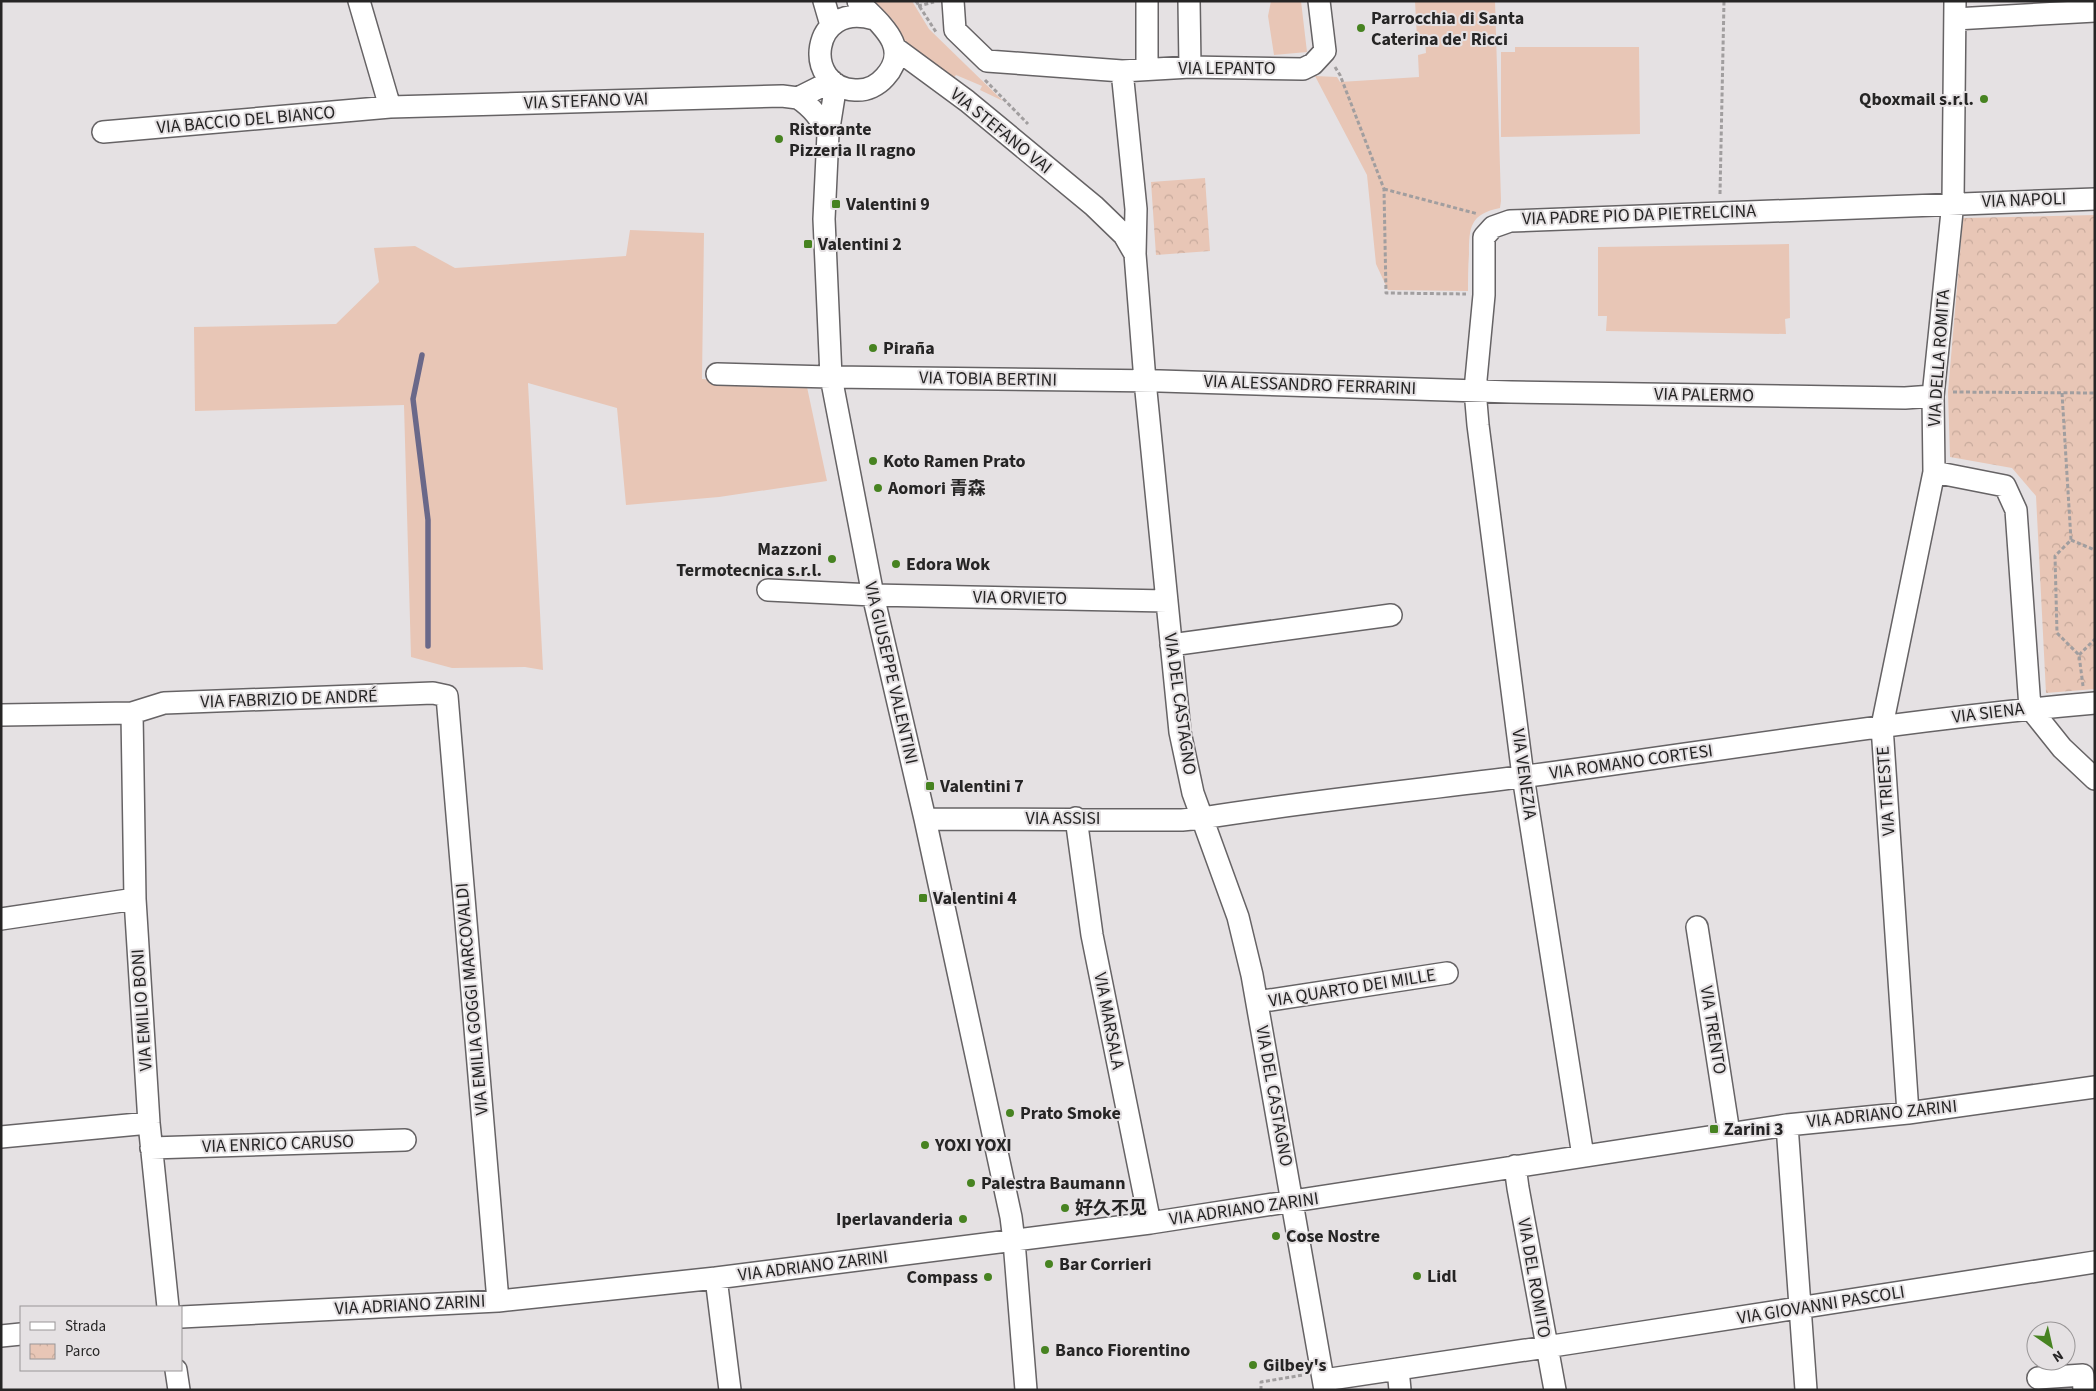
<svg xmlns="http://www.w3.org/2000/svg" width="2096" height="1391" viewBox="0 0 2096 1391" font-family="'Source Sans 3','Noto Sans SC',sans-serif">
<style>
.grass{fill:#e8c6b6}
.park{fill:url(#park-crowns)}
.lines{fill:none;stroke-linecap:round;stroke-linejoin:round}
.stream{stroke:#6a6889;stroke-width:5.5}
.minor-casing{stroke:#666365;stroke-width:24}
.path{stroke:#a19e9f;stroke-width:3;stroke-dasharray:4 2.5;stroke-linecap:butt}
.minor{stroke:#fff;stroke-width:21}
.poi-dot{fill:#478321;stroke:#e5e1e3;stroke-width:2}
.labels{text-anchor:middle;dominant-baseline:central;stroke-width:4;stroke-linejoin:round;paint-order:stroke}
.poi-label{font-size:18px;font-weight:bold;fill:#262525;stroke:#e5e1e3;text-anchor:start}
.street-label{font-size:18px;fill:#262525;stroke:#e5e1e3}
</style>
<defs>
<pattern id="park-crowns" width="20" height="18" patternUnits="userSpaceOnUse" patternTransform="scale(1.25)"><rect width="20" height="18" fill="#e8c6b6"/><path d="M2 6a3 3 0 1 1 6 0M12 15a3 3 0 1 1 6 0" fill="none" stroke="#c7aa9c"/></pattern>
</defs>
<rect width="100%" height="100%" fill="#e5e1e3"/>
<path class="grass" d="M873,1H912L929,29L1003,101L980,90L982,86L956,75L952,80L907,47L893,20Z
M1271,1H1301L1307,52L1274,55L1268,16Z
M1415,1H1495L1501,201L1500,208C1470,214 1469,227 1469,254C1468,267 1468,279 1468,291L1388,290L1376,264L1367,175L1315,76L1337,77L1340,82L1419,77L1418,55L1426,53L1425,39H1417Z
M1515,47H1639L1640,134L1501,137V52H1515Z
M630,230L704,233L702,379L807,387L827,481L719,497L626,505L617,408L528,383L543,670L525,667L452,668L411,657L404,405L195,411L194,327L336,324L379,282L374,248L415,246L455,268L626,256Z
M1789,244L1790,318L1785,319L1786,334L1606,331L1607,316H1598V247Z"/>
<path class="park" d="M1205,178L1210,251L1156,255L1151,182Z
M2095,215V689L2046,693L2036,496L2012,468L1950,457L1948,392L1963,218Z"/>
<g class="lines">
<path class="stream" d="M422,355L413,399L428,520V646"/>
<defs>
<path id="minor" d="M359,1L390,107
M824,1L831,25
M858,1C877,22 913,46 885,77C878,85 867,91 855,90C802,88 810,0 874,19
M953,1L955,30L987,61L1122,71L1190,67L1303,69L1313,64L1325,51L1319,1
M1147,1V69
M1189,1L1190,67
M1955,1L1953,202L1933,396L1934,472L2005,486L2016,510L2030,708L2062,748L2095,779
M1955,19L2095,11
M895,48L967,101L1094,206L1124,235L1135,254L1145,381L1180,732L1193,793L1238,917L1252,975L1325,1390
M1122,71L1136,209L1135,254
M836,84L828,134L824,219L831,377L873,595L925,819L1011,1217L1014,1241L1026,1390
M798,98C813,108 820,118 828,134
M103,132L390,107L782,96L798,98L832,81
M717,374L831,377L1160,381L1511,392L1905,398L1933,396
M768,590L873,595L1167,601
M1171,645L1391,615
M132,713L135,899L149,1123L168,1307
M1,715L132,713L164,703L433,693L447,696L498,1301
M1076,818L1092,935L1150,1223
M925,819L1182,820L1202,818C1315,800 1429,789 1543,774C1727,749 1910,719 2095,703
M1,919L135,899
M1697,927L1729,1133
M1257,1002L1447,973
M1908,1113L1882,726L1934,472
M1787,1125L1806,1390
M1,1137L149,1123
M151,1148L405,1140
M1583,1156L1523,776L1478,425L1475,390L1484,295V237L1493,227L1510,221L2095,199
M1515,1166L1518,1188L1555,1390
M716,1278L730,1390
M181,1317L498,1301L716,1278L1150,1223L1787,1125L1908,1113L2095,1087
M1,1336L21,1334
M1398,1369L1400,1390
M176,1370L179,1390
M2038,1378L2083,1375L2084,1390
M1324,1380L1546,1347L2095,1262"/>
</defs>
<use href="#minor" class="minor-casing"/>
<path class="path" d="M916,1L936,32
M918,6L934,2
M1335,67L1340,75L1384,189L1386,293L1466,294
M985,80L1028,124
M1384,189L1478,214
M1720,194L1724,1
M1953,392L2095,393
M2062,393L2071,540L2055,556L2057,633L2079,655L2083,686
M2071,540L2095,550
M2079,655L2095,639
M1261,1390V1382L1303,1375"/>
<use href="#minor" class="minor"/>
</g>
<g class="poi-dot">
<circle cx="1361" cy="28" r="5"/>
<circle cx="1984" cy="99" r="5"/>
<circle cx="779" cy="139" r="5"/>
<rect x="831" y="199" width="10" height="10" rx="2.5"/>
<rect x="803" y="239" width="10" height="10" rx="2.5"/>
<circle cx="873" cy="348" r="5"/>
<circle cx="873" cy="461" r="5"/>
<circle cx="878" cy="488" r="5"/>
<circle cx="832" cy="559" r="5"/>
<circle cx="896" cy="564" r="5"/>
<rect x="925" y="781" width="10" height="10" rx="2.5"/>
<rect x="918" y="893" width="10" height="10" rx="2.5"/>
<circle cx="1010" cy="1113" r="5"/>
<rect x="1709" y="1124" width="10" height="10" rx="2.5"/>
<circle cx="925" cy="1145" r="5"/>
<circle cx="971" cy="1183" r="5"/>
<circle cx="1065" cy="1208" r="5"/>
<circle cx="963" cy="1219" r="5"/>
<circle cx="1276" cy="1236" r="5"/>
<circle cx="1049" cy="1264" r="5"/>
<circle cx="1417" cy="1276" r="5"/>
<circle cx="988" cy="1277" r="5"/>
<circle cx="1045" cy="1350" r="5"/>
<circle cx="1253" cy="1365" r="5"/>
</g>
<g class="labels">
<g class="poi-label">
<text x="1371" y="18">Parrocchia di Santa<tspan x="1371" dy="21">Caterina de' Ricci</tspan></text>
<text x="1974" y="99" text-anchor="end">Qboxmail s.r.l.</text>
<text x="789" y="129">Ristorante<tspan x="789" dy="21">Pizzeria Il ragno</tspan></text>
<text x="846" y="204">Valentini 9</text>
<text x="818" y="244">Valentini 2</text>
<text x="883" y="348">Piraña</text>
<text x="883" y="461">Koto Ramen Prato</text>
<text x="888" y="488">Aomori 青森</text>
<text x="822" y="549" text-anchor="end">Mazzoni<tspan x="822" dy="21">Termotecnica s.r.l.</tspan></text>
<text x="906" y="564">Edora Wok</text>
<text x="940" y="786">Valentini 7</text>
<text x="933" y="898">Valentini 4</text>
<text x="1020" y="1113">Prato Smoke</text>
<text x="1724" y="1129">Zarini 3</text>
<text x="935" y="1145">YOXI YOXI</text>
<text x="981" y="1183">Palestra Baumann</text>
<text x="1075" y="1208">好久不见</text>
<text x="953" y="1219" text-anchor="end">Iperlavanderia</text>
<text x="1286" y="1236">Cose Nostre</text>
<text x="1059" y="1264">Bar Corrieri</text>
<text x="1427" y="1276">Lidl</text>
<text x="978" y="1277" text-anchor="end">Compass</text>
<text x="1055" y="1350">Banco Fiorentino</text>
<text x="1263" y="1365">Gilbey's</text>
</g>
<g class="street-label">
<text x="1227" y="68">VIA LEPANTO</text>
<text transform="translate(586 101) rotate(-2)">VIA STEFANO VAI</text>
<text transform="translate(246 120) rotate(-5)">VIA BACCIO DEL BIANCO</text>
<text transform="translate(1001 131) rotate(39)">VIA STEFANO VAI</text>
<text transform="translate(2024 200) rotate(-2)">VIA NAPOLI</text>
<text transform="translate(1639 215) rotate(-2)">VIA PADRE PIO DA PIETRELCINA</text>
<text transform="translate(1939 358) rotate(-86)">VIA DELLA ROMITA</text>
<text transform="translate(988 379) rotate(1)">VIA TOBIA BERTINI</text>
<text transform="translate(1310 385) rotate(2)">VIA ALESSANDRO FERRARINI</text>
<text transform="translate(1704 395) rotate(1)">VIA PALERMO</text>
<text transform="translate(1020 598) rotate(1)">VIA ORVIETO</text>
<text transform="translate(891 673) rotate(77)">VIA GIUSEPPE VALENTINI</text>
<text transform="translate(289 699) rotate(-2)">VIA FABRIZIO DE ANDRÉ</text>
<text transform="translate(1180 704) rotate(82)">VIA DEL CASTAGNO</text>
<text transform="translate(1988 713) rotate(-7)">VIA SIENA</text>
<text transform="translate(1631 762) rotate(-8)">VIA ROMANO CORTESI</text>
<text transform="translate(1524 774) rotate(82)">VIA VENEZIA</text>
<text transform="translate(1886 791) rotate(-94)">VIA TRIESTE</text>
<text x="1063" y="818">VIA ASSISI</text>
<text transform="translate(1352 988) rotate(-9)">VIA QUARTO DEI MILLE</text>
<text transform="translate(472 999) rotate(-95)">VIA EMILIA GOGGI MARCOVALDI</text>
<text transform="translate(142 1010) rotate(-94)">VIA EMILIO BONI</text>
<text transform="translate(1109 1021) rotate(79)">VIA MARSALA</text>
<text transform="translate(1713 1030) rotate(81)">VIA TRENTO</text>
<text transform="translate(1274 1096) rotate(80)">VIA DEL CASTAGNO</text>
<text transform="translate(1882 1114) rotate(-6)">VIA ADRIANO ZARINI</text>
<text transform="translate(278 1144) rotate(-2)">VIA ENRICO CARUSO</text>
<text transform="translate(1244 1209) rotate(-8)">VIA ADRIANO ZARINI</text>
<text transform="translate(813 1266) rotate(-7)">VIA ADRIANO ZARINI</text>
<text transform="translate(1534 1278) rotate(80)">VIA DEL ROMITO</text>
<text transform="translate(410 1305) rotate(-3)">VIA ADRIANO ZARINI</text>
<text transform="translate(1821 1305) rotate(-9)">VIA GIOVANNI PASCOLI</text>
</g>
</g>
<rect width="2096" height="1391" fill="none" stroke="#262525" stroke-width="5"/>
<rect x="20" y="1306" width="162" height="65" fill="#e5e1e3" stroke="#999697"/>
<rect x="30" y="1322" width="25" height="8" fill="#ffffff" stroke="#999697"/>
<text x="65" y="1331" font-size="15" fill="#262525">Strada</text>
<rect x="30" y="1344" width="25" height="15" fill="url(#park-crowns)" stroke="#999697"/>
<text x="65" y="1356" font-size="15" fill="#262525">Parco</text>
<g transform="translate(2051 1346) rotate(146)"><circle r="24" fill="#e5e1e3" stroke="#999697"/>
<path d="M0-4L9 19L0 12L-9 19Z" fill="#478321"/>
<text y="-8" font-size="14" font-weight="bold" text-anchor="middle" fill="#262525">N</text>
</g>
</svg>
